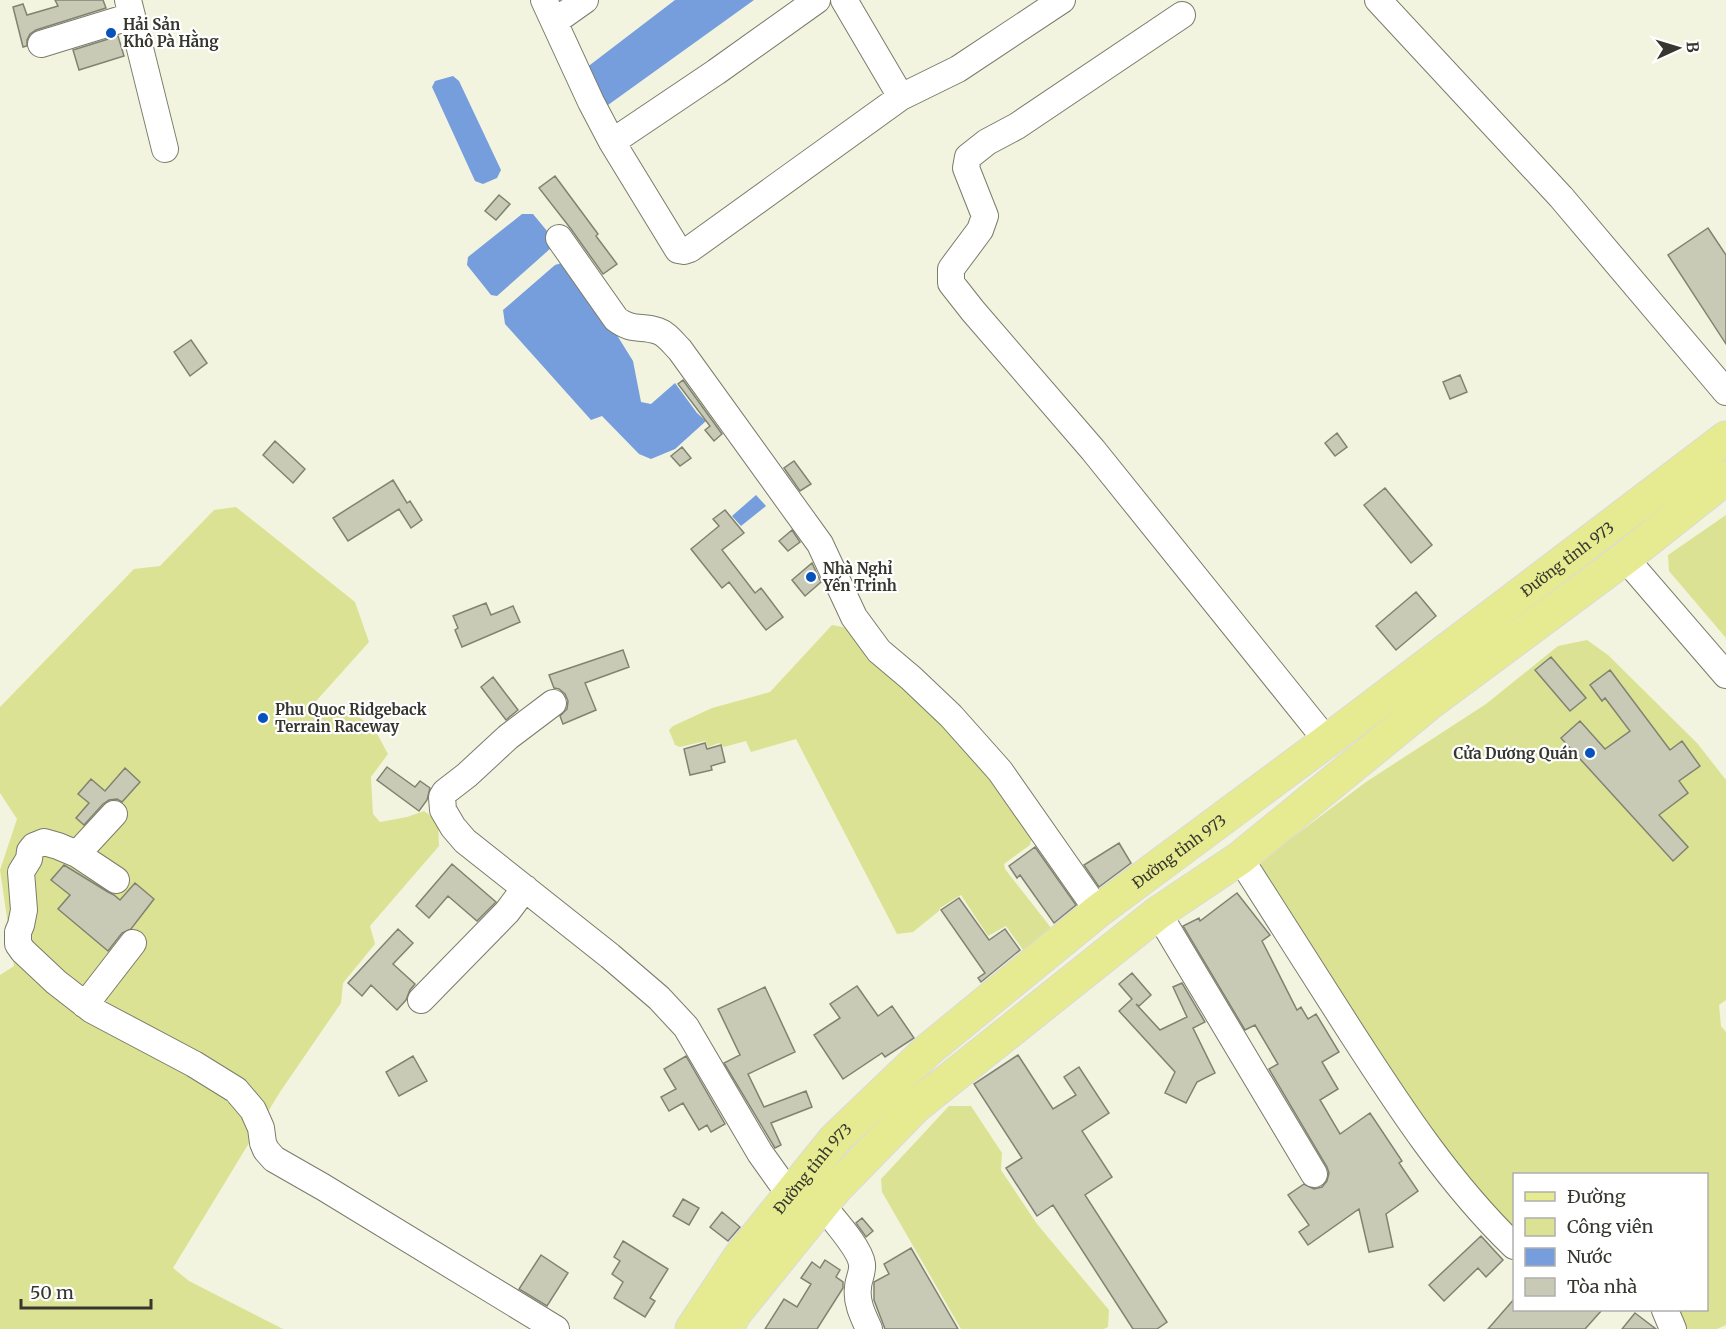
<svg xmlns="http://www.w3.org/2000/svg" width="1726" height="1329" viewBox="0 0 1726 1329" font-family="Merriweather,serif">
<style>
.green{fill:#dce293}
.water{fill:#769ddc}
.building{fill:#c8cab6;stroke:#818371;stroke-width:1.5}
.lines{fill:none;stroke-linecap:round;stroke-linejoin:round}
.minor-casing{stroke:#7a7c6a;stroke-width:28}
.major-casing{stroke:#dbdbda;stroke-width:35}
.minor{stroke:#fff;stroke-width:26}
.major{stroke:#e6ea90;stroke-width:33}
.poi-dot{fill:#0852bc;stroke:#fff;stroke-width:2}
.labels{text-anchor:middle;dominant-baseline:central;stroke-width:4.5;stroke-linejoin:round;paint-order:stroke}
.poi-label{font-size:15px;font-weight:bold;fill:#373730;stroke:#fff;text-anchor:start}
.street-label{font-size:15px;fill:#373730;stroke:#fff}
</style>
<rect width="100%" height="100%" fill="#f2f4e0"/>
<path class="green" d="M236,507L355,602L369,642L309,709L353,712L375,730L388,754L371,777L373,814L380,822L407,817L424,811L438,821L439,846L370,926L375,944L343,983L341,1003L280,1092L173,1268L189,1281L283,1329H0V975L14,966L0,870L17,819L0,793V707L134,569L160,566L214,510Z
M1726,515V638L1669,571L1668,555Z
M832,625L848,628L983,766L1033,833L1030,845L1004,864L1005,869L1055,933L1028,957L1006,926L988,936L961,895L940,908L939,911L913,932L897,934L796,739L751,752L746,741L724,747L719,743L708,747L705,741L680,747L675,745L669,730L673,726L712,708L770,692Z
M1587,640L1608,655L1697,743L1726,780V1000L1719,1005L1721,1026L1726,1032V1325L1717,1329H1685L1675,1310H1706V1174H1514V1236L1468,1187L1262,877L1261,861L1366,782L1486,704L1558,646Z
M949,1106H971L1002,1153L1001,1170L1037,1224L1109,1310L1108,1327L1104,1329H961L882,1192L881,1179Z"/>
<path class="water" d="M675,0H754L608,105L601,104L586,68Z
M453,76L459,81L501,170L497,178L483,184L475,181L432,87L435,81Z
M522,214H533L552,237L551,248L497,296L491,295L467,265L468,257Z
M565,262L610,324L633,361L641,402L651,404L675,383L697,413L706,421L675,449L651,459L639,454L602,416L591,420L505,324L503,310L555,265Z
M756,495L766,506L741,526L732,516Z"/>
<path class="building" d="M55,0H103L106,8L36,30L30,34L27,40V46L23,47L13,7L23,4L27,15L58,6Z
M118,36L124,56L79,70L73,50Z
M555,176L598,234L596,236L617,264L603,274L571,229L539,188Z
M499,195L510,204L496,220L485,211Z
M1708,228L1726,255V344L1668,255Z
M191,340L207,363L190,376L174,352Z
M1460,375L1467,392L1450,399L1443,382Z
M683,380L722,434L714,441L705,430L710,426L678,384Z
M1337,433L1347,447L1335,456L1325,443Z
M275,441L305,469L293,483L263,455Z
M682,447L691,458L680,466L671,456Z
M794,461L811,484L800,491L784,468Z
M393,480L407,503L410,501L422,520L411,528L399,509L348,541L333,518Z
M1385,488L1432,545L1411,563L1364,505Z
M725,510L744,533L722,550L755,593L761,588L783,617L766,630L729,582L722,588L691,549L719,526L713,519Z
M792,530L800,542L788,551L779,541Z
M812,563L821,582L805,596L792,580Z
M1416,592L1436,616L1396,650L1376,626Z
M486,603L491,615L513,606L520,622L462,647L455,630L458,628L453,616Z
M623,650L629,667L585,683L596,710L563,724L560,716L567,709L568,701L565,694L559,689L554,688L549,675Z
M1551,657L1586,698L1570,711L1535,670Z
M1610,670L1670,750L1682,741L1700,766L1679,781L1688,793L1659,815L1688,847L1673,861L1561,738L1580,721L1605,749L1630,731L1605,698L1602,701L1590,685Z
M493,677L518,710L506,720L481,687Z
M705,743L707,749L721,745L725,762L711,766L712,770L690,775L684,749Z
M387,767L415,787L420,781L430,788L427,800L419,811L377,780Z
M125,768L140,782L122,802L117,799L109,800L103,804L84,825L76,818L89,803L78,794L91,779L105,791Z
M1119,843L1131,863L1099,887L1084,865Z
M1035,847L1076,905L1054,923L1020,875L1017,878L1009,866Z
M452,864L496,902L477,921L448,896L429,918L416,906Z
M64,865L108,892L114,895L120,900L135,883L154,899L131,929L122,933L108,951L58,909L70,895L51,880Z
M1237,893L1270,935L1262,941L1297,1010L1301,1007L1308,1019L1316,1014L1339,1052L1322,1062L1338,1089L1320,1100L1340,1134L1370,1113L1402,1161L1399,1163L1418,1191L1386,1214L1393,1247L1369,1252L1359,1209L1308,1245L1299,1232L1309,1225L1288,1195L1304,1184L1314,1189L1322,1187L1327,1181L1329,1173L1327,1167L1269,1069L1278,1064L1255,1025L1245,1030L1183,926L1199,918L1200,921Z
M959,898L989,940L1005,929L1020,950L981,982L978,978L985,973L941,910Z
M398,929L413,943L393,964L415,984L410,990L406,1000L397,1010L371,985L362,996L348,983Z
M1132,973L1151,995L1139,1006L1136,1004L1160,1030L1187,1017L1173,987L1182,983L1205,1022L1193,1028L1215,1073L1197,1082L1186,1103L1165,1093L1175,1072L1119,1011L1132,999L1119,984Z
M857,986L878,1016L892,1006L914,1038L885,1057L882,1053L843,1079L814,1035L840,1018L830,1004Z
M765,987L795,1052L748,1074L764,1107L806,1091L812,1107L771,1123L781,1145L775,1148L724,1063L740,1055L718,1009Z
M1018,1055L1053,1109L1076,1095L1064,1077L1079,1067L1109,1113L1082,1131L1112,1177L1085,1195L1167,1322L1157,1329H1133L1053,1205L1037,1216L1006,1168L1022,1158L974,1084Z
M413,1056L427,1081L399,1096L386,1072Z
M686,1056L725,1124L711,1132L707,1125L699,1130L683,1103L669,1111L661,1097L676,1089L664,1069Z
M683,1199L699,1208L689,1225L673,1216Z
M722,1212L740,1227L728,1241L710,1227Z
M862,1218L873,1231L866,1237L856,1223Z
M1481,1236L1503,1260L1486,1277L1478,1268L1444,1301L1429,1285Z
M623,1241L668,1269L650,1298L655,1301L645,1317L614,1298L623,1282L612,1274L620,1261L614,1257Z
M911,1248L958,1329H885L874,1300V1282L889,1274L884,1264Z
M541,1255L568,1273L547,1306L519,1289Z
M825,1260L840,1270L836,1277L843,1282V1288L817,1329H765L784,1299L797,1307L811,1284L801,1278L812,1262L820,1268Z
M1515,1298V1310H1602L1585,1329H1488Z
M1635,1313L1656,1329H1622Z"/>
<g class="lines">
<defs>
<path id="minor" d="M128,0L165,149
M544,0L591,102L612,142L678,250L684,251L690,249L901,97L958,69L1062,0
M844,0L901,97
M1378,0L1561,197L1726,392
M1182,15L1017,126L987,142L968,157L966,168L985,216L980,230L951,269V283L973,311L1093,450L1327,741
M554,22L585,0
M41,44L132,16
M612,142L716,72L817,0
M559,238L616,319C633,332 641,325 658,331C667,334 673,343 680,350L820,544L854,617L879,651L911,678L951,716L1000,771L1098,911
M1625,558L1726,675
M553,703L508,737L467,775L445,792L442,797L443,810L453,827L465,841L610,956L659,998L686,1027L760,1153L790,1195
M77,854L114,814
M1240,858C1277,916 1314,974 1351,1032C1400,1108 1449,1183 1514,1246
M116,880L77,854L58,846L44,842L34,846L30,851L29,859L21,872L24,910L21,925L18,932V944L23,951L56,982L92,1010L194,1064L236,1090L253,1110L261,1128L263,1143L266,1150L274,1159L323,1187L556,1329
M1158,913L1314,1174
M421,1000L507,912L525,888
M85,1005L133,943
M822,1205C833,1219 860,1248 862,1264C863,1273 858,1280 858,1288C856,1302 863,1316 869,1329
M1665,1310L1673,1329"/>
<g id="major">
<path id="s1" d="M692,1329L739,1258L834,1140L928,1050L1098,911L1327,741L1726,438"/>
<path d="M726,1329L735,1313L836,1188L916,1106L1158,913L1240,858L1431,702L1625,558L1726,478"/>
</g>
</defs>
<use href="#minor" class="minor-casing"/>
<use href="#major" class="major-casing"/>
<use href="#minor" class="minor"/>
<use href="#major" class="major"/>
</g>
<g class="poi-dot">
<circle cx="111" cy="33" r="6"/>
<circle cx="811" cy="577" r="6"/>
<circle cx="263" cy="718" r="6"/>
<circle cx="1590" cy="753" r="6"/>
</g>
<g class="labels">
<g class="poi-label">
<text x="123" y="24">Hải Sản<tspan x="123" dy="17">Khô Pà Hằng</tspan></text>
<text x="823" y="568">Nhà Nghỉ<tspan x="823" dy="17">Yến Trinh</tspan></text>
<text x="275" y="709">Phu Quoc Ridgeback<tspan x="275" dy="17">Terrain Raceway</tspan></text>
<text x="1578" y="753" text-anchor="end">Cửa Dương Quán</text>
</g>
<g class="street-label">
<text stroke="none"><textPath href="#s1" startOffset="1173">Đường tỉnh 973</textPath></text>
<text stroke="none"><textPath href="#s1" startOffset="687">Đường tỉnh 973</textPath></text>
<text stroke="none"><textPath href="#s1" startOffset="201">Đường tỉnh 973</textPath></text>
</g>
</g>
<rect x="1513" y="1173" width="195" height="138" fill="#ffffff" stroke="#afafac" stroke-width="1.5"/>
<rect x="1525" y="1192" width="30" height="9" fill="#e6ea90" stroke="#afafac" stroke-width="1.5"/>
<text x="1567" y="1203" font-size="18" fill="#373730">Đường</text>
<rect x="1525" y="1218" width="30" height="18" fill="#dce293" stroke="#afafac" stroke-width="1.5"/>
<text x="1567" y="1233" font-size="18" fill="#373730">Công viên</text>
<rect x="1525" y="1248" width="30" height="18" fill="#769ddc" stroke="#afafac" stroke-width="1.5"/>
<text x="1567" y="1263" font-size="18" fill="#373730">Nước</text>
<rect x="1525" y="1278" width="30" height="18" fill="#c8cab6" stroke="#afafac" stroke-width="1.5"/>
<text x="1567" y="1293" font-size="18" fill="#373730">Tòa nhà</text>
<g transform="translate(1678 48) rotate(86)" stroke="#ffffff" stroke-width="4.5" paint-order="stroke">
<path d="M0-4.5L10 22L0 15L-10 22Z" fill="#373730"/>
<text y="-9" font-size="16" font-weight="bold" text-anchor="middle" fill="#373730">B</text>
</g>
<path d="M21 1299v9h130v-9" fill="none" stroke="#373730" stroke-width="3"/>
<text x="30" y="1299" font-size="18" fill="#373730" stroke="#ffffff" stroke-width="4.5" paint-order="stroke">50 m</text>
</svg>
